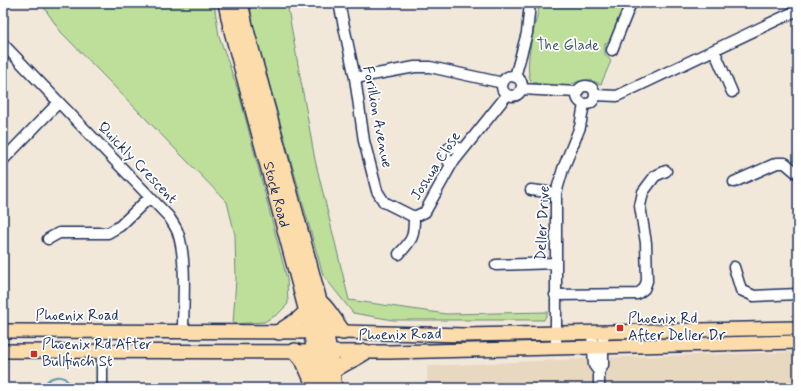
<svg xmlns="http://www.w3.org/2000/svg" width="801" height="391" viewBox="0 0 801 391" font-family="Mynerve,sans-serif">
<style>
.built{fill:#e9d8c0}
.green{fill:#bddf99;stroke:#6c877c}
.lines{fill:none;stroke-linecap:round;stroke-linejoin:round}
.stream{stroke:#5e97ad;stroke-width:2}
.minor-casing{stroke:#1b2f5e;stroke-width:13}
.major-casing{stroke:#1b2f5e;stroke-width:16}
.highway-casing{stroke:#1b2f5e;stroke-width:18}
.minor{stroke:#fff;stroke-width:10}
.major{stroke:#fddcac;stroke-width:13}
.highway{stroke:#fddcac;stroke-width:15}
.poi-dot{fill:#c8321e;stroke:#fff;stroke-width:1.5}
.labels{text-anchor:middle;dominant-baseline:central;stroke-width:3.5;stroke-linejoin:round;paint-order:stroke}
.park-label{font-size:15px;fill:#445b6d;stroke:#fff}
.street-label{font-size:15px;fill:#1b2f5e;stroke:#fff}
.poi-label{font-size:15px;fill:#1b2f5e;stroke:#fff;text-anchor:start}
</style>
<rect width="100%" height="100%" fill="#f2e8da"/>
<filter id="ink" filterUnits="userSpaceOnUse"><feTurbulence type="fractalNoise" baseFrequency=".025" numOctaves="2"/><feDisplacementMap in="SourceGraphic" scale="8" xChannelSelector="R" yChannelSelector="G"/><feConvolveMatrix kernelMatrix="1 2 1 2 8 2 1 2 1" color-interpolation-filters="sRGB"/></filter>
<g filter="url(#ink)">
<path class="built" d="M798,352V388H427V366L623,357Z"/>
<path class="green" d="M41,3H214L219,36L239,93L287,279L288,304L278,314L264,322L233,324L236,279L235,235L227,202L60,31Z
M250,3H287L315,160L349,300L446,314L548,312L544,320H393L353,313L323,275L253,26Z
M540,3H629L612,39L605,44V54L611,61L601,84L589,80L579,81L566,87L543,86L531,81C523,65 536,22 540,3Z"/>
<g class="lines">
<path class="stream" d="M43,388C46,380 55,374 64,378C67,380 70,385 73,388"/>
<defs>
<path id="minor" d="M339,3L355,78L364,141L377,191L384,202L414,217
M3,44L169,217C172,222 176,227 178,233C187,259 183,303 183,332
M612,50L631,3
M714,50L732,92
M502 86a10 10 0 1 1 20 0a10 10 0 1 1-20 0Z
M515,77L527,33L530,3
M355,78L415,67H430L503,83
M577 95a9 9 0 1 1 18 0a9 9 0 1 1-18 0Z
M521,89L577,92
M595,95L617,96L796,11
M3,160L59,102
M451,165C446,158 443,155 449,148L454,147L463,149
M734,182L777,163H785L798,174
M531,190L556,193
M414,217L425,212L451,165L507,95
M48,239L59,233H108L120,226L150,197
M399,254C413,239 414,237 414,217
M496,265L556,263
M734,267L741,290L754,296L798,294
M555,295L637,294L644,289L647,281L646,243L640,206L643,192L655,176L666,171
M592,333L594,365L599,372
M556,347V193L563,169L580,127L584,104
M102,388V351
M599,388V372L603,365V333"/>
<path id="major" d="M3,331L343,332L465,335L798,328
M3,351L389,352L798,342"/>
<g id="highway">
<path id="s1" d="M226,3L231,27L310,323L321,388"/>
<path d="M240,3L246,30L319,301L329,352L334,388"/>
<path d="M321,303C330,311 335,322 343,332"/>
<path d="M279,332L299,319L307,312"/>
<path d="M295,351L304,362L311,378L321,384"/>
<path d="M332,372C342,363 354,360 365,352"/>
</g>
</defs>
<use href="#minor" class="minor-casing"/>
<use href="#major" class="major-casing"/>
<use href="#highway" class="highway-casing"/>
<use href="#minor" class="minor"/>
<use href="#major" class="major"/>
<use href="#highway" class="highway"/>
</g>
</g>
<g class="poi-dot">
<rect x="616" y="324" width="8" height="8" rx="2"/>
<rect x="30" y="350" width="8" height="8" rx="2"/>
</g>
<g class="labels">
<g class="park-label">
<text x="568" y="46">The Glade</text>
</g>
<g class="street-label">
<text transform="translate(377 117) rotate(79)">Forillion Avenue</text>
<text transform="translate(137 163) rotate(46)">Quickly Crescent</text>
<text transform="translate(436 166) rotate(-57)">Joshua Close</text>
<text stroke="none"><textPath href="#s1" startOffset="198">Stock Road</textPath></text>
<text transform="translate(543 223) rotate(-87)">Deller Drive</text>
<text x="77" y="316">Phoenix Road</text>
<text transform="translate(400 335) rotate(-1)">Phoenix Road</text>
</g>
<g class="poi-label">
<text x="628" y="319">Phoenix Rd<tspan x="628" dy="17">After Deller Dr</tspan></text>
<text x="42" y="345">Phoenix Rd After<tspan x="42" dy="17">Bullfinch St</tspan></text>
</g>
</g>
<rect width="801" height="391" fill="none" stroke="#fff" stroke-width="16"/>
<rect x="8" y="8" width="785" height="375" fill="none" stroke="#1b2f5e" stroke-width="1.5" filter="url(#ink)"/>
</svg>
